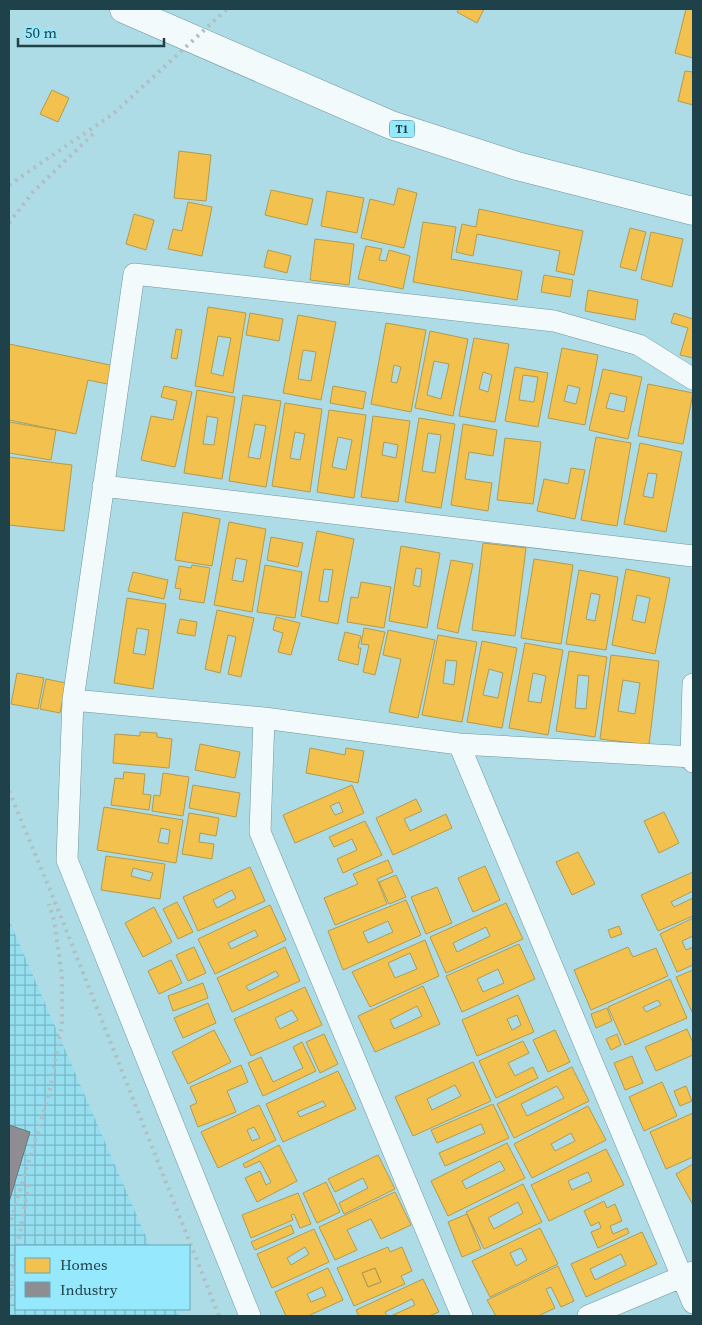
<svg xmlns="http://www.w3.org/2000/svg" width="702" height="1325" viewBox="0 0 702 1325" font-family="'Source Serif 4',serif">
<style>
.industrial{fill:url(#industrial-grid)}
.homes{fill:#f2c14e;stroke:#b39b4d;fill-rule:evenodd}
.industry{fill:#8d8d92;stroke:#6c767c}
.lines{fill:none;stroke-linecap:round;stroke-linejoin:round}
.minor-casing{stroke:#6f969e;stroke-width:22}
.highway-casing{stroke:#6f969e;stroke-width:29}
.minor{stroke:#f3fafb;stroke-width:21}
.highway{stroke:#f3fafb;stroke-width:28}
.rail{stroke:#b2bec1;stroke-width:4;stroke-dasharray:2.5 5;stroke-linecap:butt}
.labels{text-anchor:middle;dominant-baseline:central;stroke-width:5;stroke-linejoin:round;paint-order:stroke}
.shield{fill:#96e9fd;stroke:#437480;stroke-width:1}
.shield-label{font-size:11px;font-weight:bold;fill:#1f424a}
</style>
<defs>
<pattern id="industrial-grid" width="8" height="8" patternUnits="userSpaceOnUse" patternTransform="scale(1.25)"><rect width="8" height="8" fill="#96dff0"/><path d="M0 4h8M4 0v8" fill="none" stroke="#7ab6c4"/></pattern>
</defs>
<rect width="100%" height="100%" fill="#addbe6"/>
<path class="industrial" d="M9,920L150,1246H16V1309H177L180,1316H9Z"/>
<path class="homes" d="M459,9H484L477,23L457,12Z
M686,9H693V58L675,53Z
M685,71L693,72V105L678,101Z
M52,90L69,98L58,122L40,114Z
M179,151L211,155L206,201L174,198Z
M398,188L417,193L404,248L361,238L370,199L394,205Z
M271,190L313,199L307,225L265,215Z
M327,191L364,198L357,233L321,226Z
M188,202L212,207L202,256L168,249L173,229L182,231Z
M479,209L583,231L574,275L556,271L560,251L477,234L473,256L456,252L462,224L476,227Z
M134,214L154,220L146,250L126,244Z
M423,222L456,227L451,259L522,271L517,300L413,282Z
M630,228L646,232L636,271L620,267Z
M651,232L683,239L672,287L641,279Z
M315,239L354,244L349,285L310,280Z
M366,246L382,249L379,260L386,261L389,250L410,256L403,289L358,279Z
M268,250L291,256L287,273L264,267Z
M544,275L573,280L570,297L541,292Z
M588,290L638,300L635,320L585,311Z
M208,307L246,313L233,393L195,386ZM218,336L231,338L223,376L211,373Z
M250,313L283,319L279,341L246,335Z
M674,313L693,319V358L680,355L688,328L671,323Z
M298,315L336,322L321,400L283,393ZM303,350L316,352L311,381L298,379Z
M386,323L426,330L411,412L371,404ZM394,365L401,367L397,383L391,382Z
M176,329L182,330L177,359L171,358Z
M430,331L468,339L453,416L415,408ZM434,361L449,364L441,399L427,395Z
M474,338L509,344L495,422L459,416ZM483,372L492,375L488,392L479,389Z
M9,344L115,366L112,385L88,380L76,434L9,420Z
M562,348L598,355L585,425L548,418ZM568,385L580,388L576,404L564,401Z
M515,367L548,373L538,427L505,421ZM523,375L538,377L534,402L519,400Z
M603,369L642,377L628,439L589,430ZM610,393L627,397L624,412L606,408Z
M648,384L693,393L683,444L638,436Z
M164,386L192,392L175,467L141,460L151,416L173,420L177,401L161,397Z
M333,386L366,392L363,409L330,403Z
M197,390L235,397L222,479L184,473ZM207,416L218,418L214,445L203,444Z
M243,395L281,401L266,487L229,481ZM255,424L266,426L260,459L248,457Z
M285,403L322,409L310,492L272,486ZM295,432L305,434L300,460L290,458Z
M329,410L366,415L354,498L317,492ZM338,437L352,440L346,470L332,467Z
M373,416L410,421L398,502L361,497ZM384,442L398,445L396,458L382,455Z
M419,418L455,424L441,508L405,502ZM428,433L441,435L435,473L422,471Z
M9,422L56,430L51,460L9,453Z
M463,424L497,430L493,456L469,452L465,479L492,483L488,511L451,505Z
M596,437L631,443L617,526L581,520Z
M505,438L541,442L533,504L497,500Z
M640,443L682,452L666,532L624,524ZM648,473L657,474L653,498L643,496Z
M9,457L72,465L64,531L9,525Z
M571,468L585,470L575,519L537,511L544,479L568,484Z
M183,512L220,519L212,566L175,560Z
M229,522L266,529L252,612L214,605ZM236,558L247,560L243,582L232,580Z
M317,531L354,539L338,624L301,616ZM324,569L333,570L328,602L319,601Z
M271,537L303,543L298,567L267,560Z
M483,543L526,548L515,636L472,630Z
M401,546L440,553L427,628L389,621ZM416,568L422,569L420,587L413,585Z
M534,559L573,565L561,644L521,638Z
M451,560L473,564L458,633L437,628Z
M192,565L210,568L204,603L179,599L181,589L175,588L179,566L191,568Z
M265,565L302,572L295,618L257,612Z
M626,569L670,578L655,654L612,645ZM637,595L650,598L645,623L632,620Z
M579,570L618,577L606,650L566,644ZM591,593L600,595L595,621L586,619Z
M133,572L168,580L164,599L128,591Z
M361,582L391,587L384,628L347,622L351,597L358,598Z
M127,598L166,604L153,689L114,683ZM137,628L149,630L145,655L133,653Z
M217,610L254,618L241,677L228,674L236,637L228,635L220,673L205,669Z
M276,617L300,623L291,655L278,652L283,633L273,630Z
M180,619L197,622L195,636L177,633Z
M364,628L385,632L375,675L363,672L369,645L361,644Z
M388,630L435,640L418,718L389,712L401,659L383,655Z
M345,632L361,636L358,648H361L358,665L338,660Z
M438,635L477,642L462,722L422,715ZM446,660L457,661L454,685L443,683Z
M482,641L517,648L502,728L467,722ZM489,669L503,673L498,698L483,695Z
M525,643L563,650L548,735L509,728ZM533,673L546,676L541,703L528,701Z
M569,651L607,657L595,737L556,731ZM578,675L589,676L586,709L575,708Z
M611,655L659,661L649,745L600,739ZM623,680L640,683L635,714L618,711Z
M17,673L44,678L38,709L11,704Z
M46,679L66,683L60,713L40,709Z
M140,732L157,733V737L172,739L169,768L113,763L115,734L140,736Z
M200,744L240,752L235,778L195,770Z
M310,748L345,755L346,748L364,751L358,783L306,773Z
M124,772L145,774L143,794L151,795L149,810L111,805L115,778L123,779Z
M163,773L189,777L183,816L152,811L154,795L160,796Z
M193,785L240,793L236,817L189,808Z
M352,785L364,813L295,843L283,815ZM339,802L343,812L335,815L330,806Z
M416,799L422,811L404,819L410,831L446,814L452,828L393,855L376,818Z
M104,807L183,820L176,863L97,850ZM161,828L170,830L168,844L158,842Z
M664,812L679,843L659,853L644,821Z
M189,813L219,818L216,836L200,833L199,842L214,844L212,859L182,854Z
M365,821L382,855L343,873L337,859L357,850L352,839L334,847L329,837Z
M578,852L595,884L572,895L556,862Z
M106,856L165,864L160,899L101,890ZM133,868L153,873L150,881L131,876Z
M388,860L393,872L377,879L387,904L335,925L324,898L358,884L353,874Z
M485,866L500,900L473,912L458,878Z
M250,867L265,901L198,931L183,897ZM232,890L236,898L217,908L213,900Z
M693,872V891L671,902L674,907L693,898V916L658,931L641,895Z
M396,875L406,897L389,904L379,882Z
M437,887L452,923L426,934L411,897Z
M406,900L421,935L343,970L328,931ZM388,921L393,932L368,943L363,932Z
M177,902L193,932L178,939L163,909Z
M506,903L523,939L446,973L430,937ZM486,927L490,936L457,952L453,943Z
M270,905L286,940L215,974L198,939ZM255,930L258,936L231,949L228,943Z
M154,907L172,942L143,957L125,923Z
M693,918V936L682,941L686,950L693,947V965L677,972L660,934Z
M619,926L622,934L611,938L608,930Z
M425,940L439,976L370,1007L352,972ZM410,953L417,969L395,978L388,963Z
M519,944L535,979L462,1012L446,976ZM498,969L504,983L483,992L477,979Z
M194,947L206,973L188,981L176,955Z
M285,947L300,981L232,1012L217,978ZM276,971L279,976L249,991L246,986Z
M628,947L633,957L656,948L668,976L591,1010L574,970Z
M171,960L182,983L159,994L148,971Z
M693,970V1011L692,1012L676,977Z
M670,979L687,1018L625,1045L608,1007ZM658,1000L661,1005L646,1012L643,1007Z
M203,983L208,998L173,1011L168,996Z
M423,986L440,1024L375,1052L358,1016ZM417,1006L422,1016L394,1029L390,1020Z
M305,987L322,1025L251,1056L234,1019ZM292,1010L298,1020L280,1029L275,1018Z
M518,995L534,1032L477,1056L462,1020ZM517,1015L521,1025L512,1030L507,1019Z
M208,1003L216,1023L183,1038L174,1018Z
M607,1008L612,1021L596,1028L591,1014Z
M687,1029L693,1043V1055L656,1071L645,1047Z
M214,1030L231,1062L188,1084L172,1052Z
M555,1030L570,1062L548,1072L533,1040Z
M324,1034L338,1064L320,1073L306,1042Z
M617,1034L621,1045L611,1050L606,1039Z
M523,1041L529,1053L508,1063L515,1076L533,1067L538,1078L496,1098L479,1061Z
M302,1042L316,1071L263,1096L248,1063L261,1057L273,1082L303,1068L293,1047Z
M632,1056L643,1083L625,1090L614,1063Z
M473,1062L491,1101L413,1136L395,1097ZM455,1085L461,1096L432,1110L427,1099Z
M241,1065L248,1082L227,1091L236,1112L198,1127L190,1106L197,1103L190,1087Z
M572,1067L589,1101L514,1138L497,1104ZM557,1086L564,1098L527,1116L521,1104Z
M338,1071L356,1109L283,1142L266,1104ZM323,1101L326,1106L300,1117L297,1112Z
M662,1082L677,1116L644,1131L629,1097Z
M686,1086L692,1101L680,1106L674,1091Z
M493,1104L509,1138L445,1166L439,1153L485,1133L481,1124L437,1143L431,1130Z
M259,1105L276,1140L218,1168L201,1132ZM254,1127L260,1138L252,1141L247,1130Z
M588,1106L606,1140L532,1178L514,1144ZM571,1133L575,1141L555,1151L551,1144Z
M693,1113V1157L666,1169L650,1132Z
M507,1143L525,1178L448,1216L431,1181ZM500,1161L505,1170L466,1189L462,1181Z
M279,1145L297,1181L257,1202L245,1178L260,1171L266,1185L271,1182L260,1161L245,1168L243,1164Z
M606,1149L624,1185L549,1221L531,1185ZM588,1172L592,1181L572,1190L568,1181Z
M378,1155L395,1189L344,1214L339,1203L368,1188L363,1178L335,1192L328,1179Z
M693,1164V1205L676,1174Z
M326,1182L340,1212L317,1223L303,1193Z
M523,1184L542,1222L484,1249L466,1212ZM518,1202L523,1213L494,1229L488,1218Z
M395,1192L411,1225L381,1239L371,1219L347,1230L357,1250L335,1260L319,1227Z
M298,1193L311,1224L300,1228L294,1214L291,1215L293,1220L251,1238L242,1215Z
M604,1201L607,1208L615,1204L622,1221L610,1226L613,1234L627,1228L629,1233L598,1248L591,1232L601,1228L599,1222L591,1226L584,1211Z
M467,1214L481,1249L462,1257L448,1222Z
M291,1225L294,1233L255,1250L251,1242Z
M540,1228L558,1264L490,1297L472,1261ZM521,1248L527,1260L516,1266L510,1253Z
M314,1229L329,1262L272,1288L257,1254ZM305,1247L309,1254L291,1265L287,1258Z
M642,1232L657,1264L586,1297L571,1264ZM621,1254L626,1265L595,1280L590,1269Z
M388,1247L390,1252L402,1247L412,1271L401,1276L405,1284L354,1306L337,1268ZM375,1268L381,1282L368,1287L362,1273Z
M558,1266L574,1301L561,1307L551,1287L546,1289L555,1308L538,1316H496L487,1300Z
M328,1268L343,1300L308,1316H286L275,1292ZM322,1287L326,1296L311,1302L307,1294Z
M375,1268L381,1282L368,1287L362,1273Z
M423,1279L439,1312L429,1316H391L415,1305L412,1299L385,1312L387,1316H359L356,1310Z"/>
<path class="industry" d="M9,1125L30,1132L9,1202Z"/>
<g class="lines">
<defs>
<path id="minor" d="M103,486L693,556
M693,684L691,756L693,762
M73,700L264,718L459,744L693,757
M264,718L260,832L462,1316
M459,744L693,1303
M250,1316L67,860L73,700L134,274L554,321L639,345L693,379
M588,1316L693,1272"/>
<path id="highway" d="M124,9L391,125L517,166L693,211"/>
</defs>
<use href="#minor" class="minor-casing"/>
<use href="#highway" class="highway-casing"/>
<use href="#minor" class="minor"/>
<use href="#highway" class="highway"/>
<path class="rail" d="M9,185L113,114L227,9
M9,223L33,192L93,134
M9,791L55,902L219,1316
M9,1227L49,1094L62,1025V976L54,920L49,904
M18,1246L29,1180
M9,1298L16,1254"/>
</g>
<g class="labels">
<rect class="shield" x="389.5" y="120.5" width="25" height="17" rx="4"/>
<g class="shield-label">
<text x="402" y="129">T1</text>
</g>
</g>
<rect width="702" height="1325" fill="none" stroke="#1f424a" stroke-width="20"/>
<rect x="15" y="1245" width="175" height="65" fill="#96e9fd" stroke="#66a6b5"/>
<rect x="25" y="1258" width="25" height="15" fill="#f2c14e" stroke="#66a6b5"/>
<text x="60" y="1270" font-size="15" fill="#1f424a">Homes</text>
<rect x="25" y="1282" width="25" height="15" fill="#8d8d92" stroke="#66a6b5"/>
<text x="60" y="1295" font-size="15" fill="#1f424a">Industry</text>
<path d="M18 38v8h146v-8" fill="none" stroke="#1f424a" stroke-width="2.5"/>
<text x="25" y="38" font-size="15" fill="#1f424a" stroke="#96e9fd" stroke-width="4" paint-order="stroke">50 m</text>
</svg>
